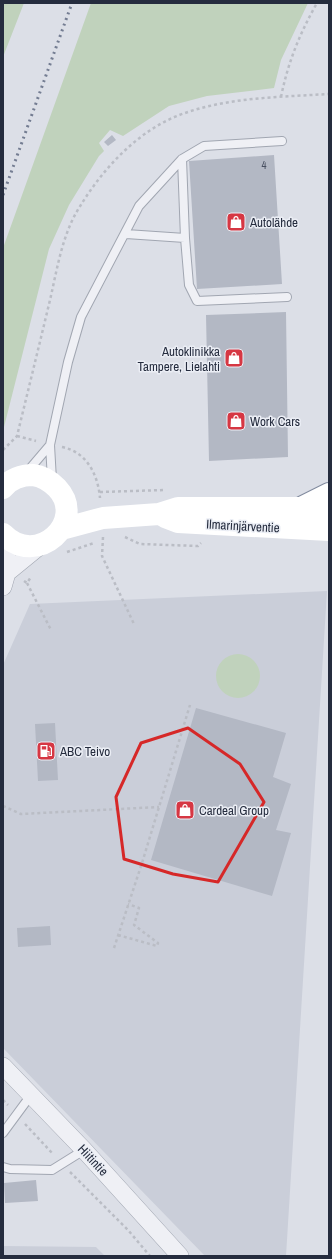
<svg xmlns="http://www.w3.org/2000/svg" width="332" height="1259" viewBox="0 0 332 1259" font-family="'Archivo Narrow',sans-serif">
<style>
.built{fill:#caced9}
.green{fill:#c0d2bc}
.building{fill:#b3b8c4}
.lines{fill:none;stroke-linecap:round;stroke-linejoin:round}
.lane-casing{stroke:#a1a6b1;stroke-width:10}
.street-casing{stroke:#a1a6b1;stroke-width:18}
.highway-casing{stroke:#828b9f;stroke-width:24}
.path{stroke:#babdc5;stroke-width:2.5;stroke-dasharray:3 3;stroke-linecap:butt}
.lane{stroke:#eff0f5;stroke-width:8}
.street{stroke:#eff0f5;stroke-width:17}
.secondary{stroke:#fff;stroke-width:22}
.highway{stroke:#fff;stroke-width:22}
.rail{stroke:#747d92;stroke-width:3;stroke-dasharray:2 4;stroke-linecap:butt}
.marked{fill:none;stroke:#d62828;stroke-width:3;stroke-linejoin:round}
.labels{text-anchor:middle;dominant-baseline:central;stroke-width:3;stroke-linejoin:round;paint-order:stroke}
.number-label{font-size:11px;fill:#484f60}
.poi-label{font-size:13px;fill:#252c3e;stroke:#ebeef5;text-anchor:start}
.street-label{font-size:13px;fill:#252c3e;stroke:#ebeef5}
</style>
<rect width="100%" height="100%" fill="#dcdfe7"/>
<path class="built" d="M327,591L286,1256H205L3,1048V665L30,604Z
M3,1246L96,1247L105,1256H3Z"/>
<path class="green" d="M3,3H24L3,57Z
M91,3H308L281,60L274,88L207,96L169,106L123,136L110,130L99,143L104,151L99,156L69,205L49,249L3,431V248Z
M216 676a22 22 0 1 1 44 0a22 22 0 1 1-44 0Z"/>
<path class="building" d="M112,135L116,140L108,146L104,142Z
M274,155L282,284L197,289L189,161Z
M286,312L288,457L209,461L206,315Z
M196,708L286,733L273,777L291,784L276,830L291,833L272,896L151,860Z
M55,723L58,780L38,781L35,724Z
M50,926L51,945L18,947L17,928Z
M36,1180L38,1201L5,1203L4,1183Z"/>
<g class="lines">
<defs>
<path id="lane" d="M182,159L185,238
M126,234L185,238L189,285L197,301L287,297
M27,472L50,445
M52,480L50,445L68,362L81,317L139,206L182,159L204,146L282,141
M3,1133L31,1095
M3,1167L10,1169L52,1170L84,1150"/>
<path id="street" d="M7,573L40,546
M3,587L7,573L6,538
M3,1066L84,1150L180,1256"/>
<path id="highway" d="M303,507L329,494"/>
</defs>
<use href="#lane" class="lane-casing"/>
<use href="#street" class="street-casing"/>
<use href="#highway" class="highway-casing"/>
<path class="path" d="M281,97C288,62 300,33 317,3
M17,436L36,441
M62,447C87,452 98,475 100,498
M3,450L17,436C28,391 39,346 50,300C57,270 62,235 79,208C103,168 140,128 185,113C231,97 281,97 329,94
M100,492L165,490
M103,537L102,556L134,624
M125,537L140,544L198,546L201,543
M67,552L94,543
M24,581L27,583L31,577
M27,583L51,630
M3,806L21,814L159,807
M118,935L157,946L158,943L134,925L139,908L128,904
M114,948L142,863L190,705
M3,1100L8,1105
M25,1124L53,1154
M70,1172L128,1230L150,1256"/>
<use href="#lane" class="lane"/>
<use href="#street" class="street"/>
<path class="secondary" d="M3,488C10,479 22,475 33,475C42,476 50,481 57,488C88,521 37,569 3,534
M165,517L178,522L329,530
M62,529L103,518L159,514L178,508H329"/>
<use href="#highway" class="highway"/>
<path class="rail" d="M3,195L72,3"/>
</g>
<path class="marked" d="M188,728L240,764L264,802L218,882L173,874L124,859L116,797L141,743Z"/>
<defs>
<symbol id="shop-square" viewBox="-11 -11 22 22"><rect x="-9" y="-9" width="18" height="18" rx="4" fill="#d63743" stroke="#ebeef5"/><path d="M-5-2.5h2.3a2.7 3.5 0 0 1 5.4 0H5L5.5 6h-11ZM-1.5-2.5h3a1.5 2.3 0 0 0-3 0Z" fill="#fff"/></symbol>
<symbol id="fuel-square" viewBox="-11 -11 22 22"><rect x="-9" y="-9" width="18" height="18" rx="4" fill="#d63743" stroke="#ebeef5"/><path d="M-5.5-6h7V0h2V4h1.3V-2.5L3-4.5l.8-.8L6-3V5H2.5V1h-1V6h-7ZM-4.2-4.7v3.2H.2V-4.7Z" fill="#fff"/></symbol>
</defs>
<g fill-rule="evenodd">
<use href="#shop-square" x="225" y="211" width="22" height="22"/>
<use href="#shop-square" x="223" y="347" width="22" height="22"/>
<use href="#shop-square" x="225" y="410" width="22" height="22"/>
<use href="#fuel-square" x="35" y="740" width="22" height="22"/>
<use href="#shop-square" x="174" y="799" width="22" height="22"/>
</g>
<g class="labels">
<g class="number-label">
<text x="264" y="165">4</text>
</g>
<g class="poi-label">
<text x="250" y="222">Autolähde</text>
<text x="220" y="351" text-anchor="end">Autoklinikka<tspan x="220" dy="15">Tampere, Lielahti</tspan></text>
<text x="250" y="421">Work Cars</text>
<text x="60" y="751">ABC Teivo</text>
<text x="199" y="810">Cardeal Group</text>
</g>
<g class="street-label">
<text transform="translate(243 526) rotate(3)">Ilmarinjärventie</text>
<text transform="translate(93 1160) rotate(47)">Hiitintie</text>
</g>
</g>
<rect width="332" height="1259" fill="none" stroke="#252c3e" stroke-width="8"/>
</svg>
